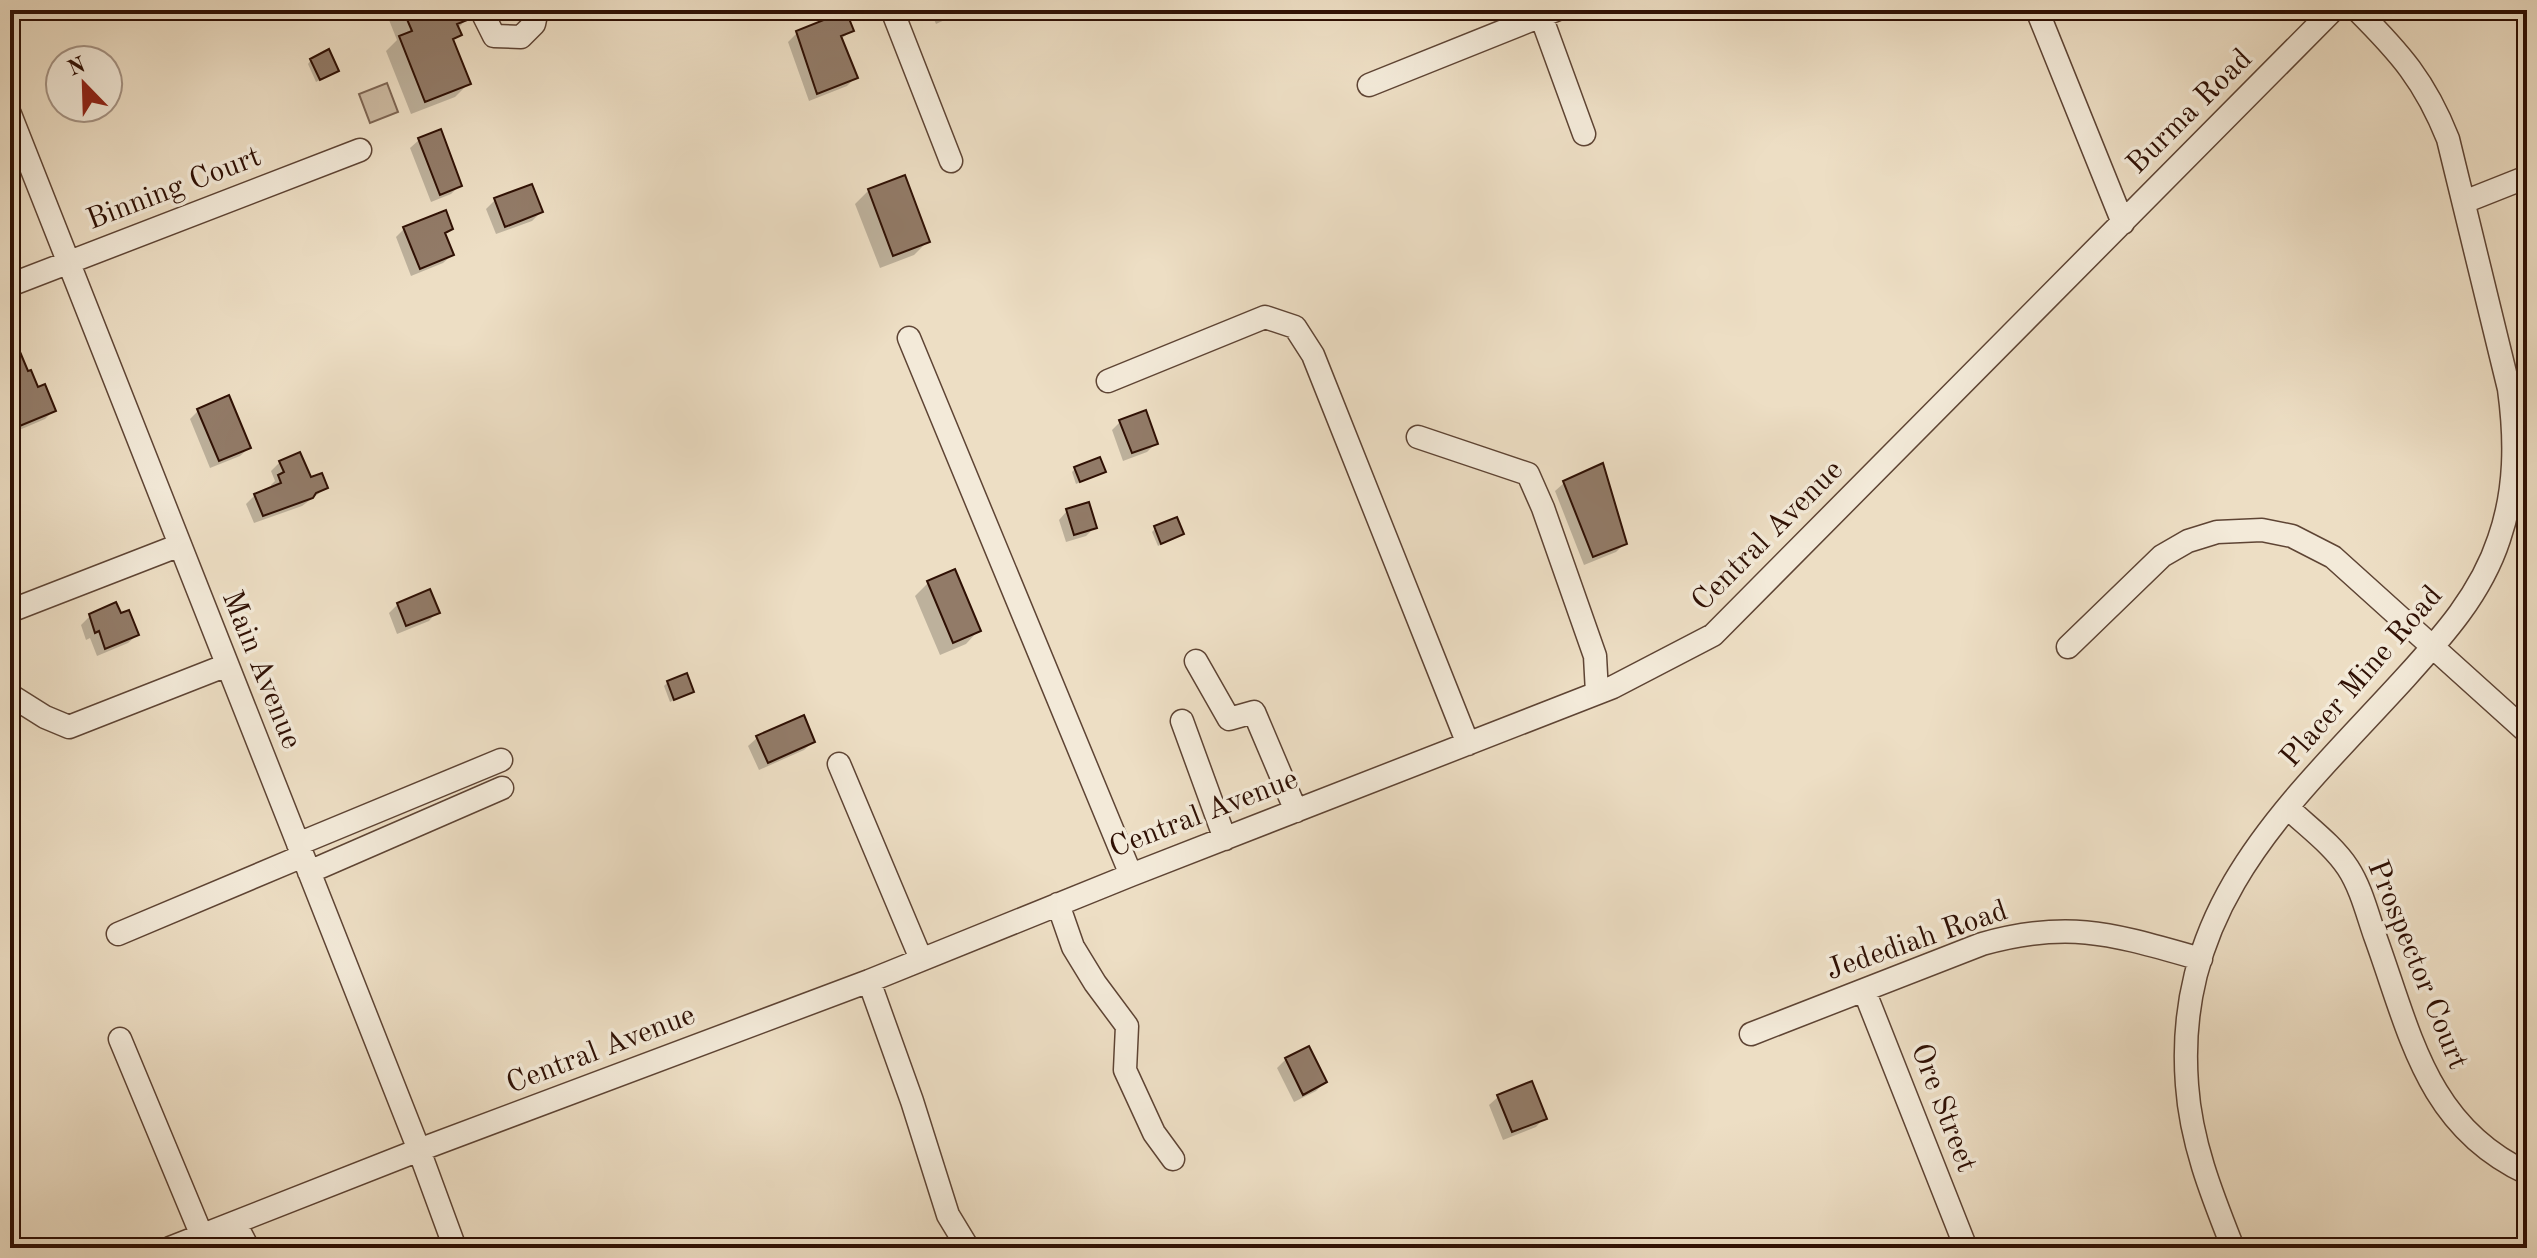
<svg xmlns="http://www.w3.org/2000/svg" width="2537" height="1258" viewBox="0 0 2537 1258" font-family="'Old Standard TT',serif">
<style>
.green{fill:#cdbba3;stroke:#7e6654;stroke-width:2}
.shadow{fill:#0003}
.building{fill:#927b68;stroke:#2f1004;stroke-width:2}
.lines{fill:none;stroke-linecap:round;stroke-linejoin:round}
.minor-casing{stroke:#5e4434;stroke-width:25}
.minor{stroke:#f3ead9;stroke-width:22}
.labels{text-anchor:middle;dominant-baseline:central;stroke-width:7;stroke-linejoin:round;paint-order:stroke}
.street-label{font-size:30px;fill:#2f1004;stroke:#f3ead9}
</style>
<rect width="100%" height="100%" fill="#eddec4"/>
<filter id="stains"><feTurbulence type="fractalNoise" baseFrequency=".0025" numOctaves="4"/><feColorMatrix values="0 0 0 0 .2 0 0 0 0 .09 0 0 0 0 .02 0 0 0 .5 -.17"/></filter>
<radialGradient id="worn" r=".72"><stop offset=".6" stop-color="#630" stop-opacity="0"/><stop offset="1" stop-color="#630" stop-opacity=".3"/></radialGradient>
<path class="green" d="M387,83L398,112L370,123L359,94Z"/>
<path class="shadow" d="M385,10H467L468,18L457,29L460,35L452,42L469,83L455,97L411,114L386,51L397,40Z
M930,10H966L936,24Z
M852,30L840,40L855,78L847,86L809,101L788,42L797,33Z
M311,60L337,71L316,82L308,64Z
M419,140L460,185L451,194L431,202L410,148Z
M869,190L928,241L914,255L880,268L855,204Z
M495,200L541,212L532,221L496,234L486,209Z
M404,229H451L444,236L452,255L443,263L411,276L396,237Z
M10,331L27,374L54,410L45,419L10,434Z
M198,411L249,448L240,456L210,468L190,419Z
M1121,421L1156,443L1147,452L1123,461L1112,430Z
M280,462L326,488L302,506L254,523L246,504L255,495L272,489L271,485L275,481L271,471Z
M1075,469L1104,472L1076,484L1072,472Z
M1564,483L1625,543L1616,552L1584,565L1555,491Z
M1067,511L1095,527L1086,536L1066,542L1059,520Z
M1156,528L1182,534L1158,546L1152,532Z
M928,583L979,630L966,644L940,655L915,596Z
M398,604L437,612L429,621L397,634L389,613Z
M90,616L137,635L128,643L97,656L90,638L86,640L81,625Z
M668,682L691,692L670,702L664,686Z
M757,738L813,742L804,750L759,770L748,746Z
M1286,1059L1325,1082L1316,1091L1294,1102L1277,1068Z
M1498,1097L1544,1118L1536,1127L1503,1140L1489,1105Z"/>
<path class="building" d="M403,10H467L470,19L457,24L462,35L453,39L471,84L425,102L399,36L412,31Z
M846,11L854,31L841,36L858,78L817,94L796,31Z
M329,49L339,71L320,80L310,59Z
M441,129L462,186L440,195L418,138Z
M905,175L930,242L893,256L868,189Z
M532,184L543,212L505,227L494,198Z
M446,210L453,229L445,233L454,255L420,269L403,227Z
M10,328L28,371L31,370L38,387L45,384L56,411L10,430Z
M229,395L251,448L219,461L197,409Z
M1146,410L1158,444L1132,453L1119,420Z
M300,452L311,477L322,473L328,488L316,493L313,498L263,516L254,494L281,483L278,475L284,472L279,461Z
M1100,457L1106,472L1080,482L1074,467Z
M1603,463L1627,544L1593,557L1563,481Z
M1089,502L1097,528L1074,535L1066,509Z
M1177,517L1184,534L1161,544L1154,526Z
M955,569L981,631L953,643L927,581Z
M430,589L440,613L406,626L397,603Z
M116,602L121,613L129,610L139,635L105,649L99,631L95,633L89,614Z
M687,673L694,692L674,700L667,681Z
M804,715L815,742L768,763L756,736Z
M1309,1046L1327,1082L1303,1095L1285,1058Z
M1532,1081L1547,1119L1512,1132L1497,1095Z"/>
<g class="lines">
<defs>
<path id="minor" d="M481,10L494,36L521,37L534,24L537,10
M892,10L951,161
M2037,10L2123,223
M1541,16L1584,134
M1369,85L1556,10
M10,114L419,1150L455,1248
M2464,202L2527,177
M10,285L360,150
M909,338L1131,875
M1108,381L1265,317L1295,327L1313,355L1468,744
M1418,437L1528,474L1543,508L1595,656L1597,693
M10,611L180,545
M2068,647L2162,556L2188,541L2217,532L2262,530L2292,536L2333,557L2527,732
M1196,661L1229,719L1254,712L1296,811
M10,695L45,717L69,727L227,665
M1182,721L1225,839
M839,764L921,959
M2288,808C2308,827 2333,845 2348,868C2361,888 2367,913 2375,936C2410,1032 2426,1126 2527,1173
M298,844L501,760
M309,872L502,788
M1058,904L1073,947L1095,983L1127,1026L1125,1070L1154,1133L1173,1159
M118,934L303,856
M869,981L912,1101L948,1215L968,1248
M1864,990L1966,1248
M1751,1034L1982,944C2071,919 2115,935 2201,959
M120,1039L202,1236
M235,1223L248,1248
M170,1248L419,1150L869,981L1131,875L1613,687L1713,635L2333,10
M2233,1248C2212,1195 2191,1143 2187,1085C2173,902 2293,801 2405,678C2443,636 2481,594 2499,539C2516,490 2516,440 2509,389L2448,139C2425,81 2400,53 2357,10"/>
</defs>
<use href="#minor" class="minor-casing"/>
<use href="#minor" class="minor"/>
</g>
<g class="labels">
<g class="street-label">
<text transform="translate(2190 112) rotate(-45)">Burma Road</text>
<text transform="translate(174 189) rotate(-21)">Binning Court</text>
<text transform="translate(1768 536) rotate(-45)">Central Avenue</text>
<text transform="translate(261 670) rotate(68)">Main Avenue</text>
<text transform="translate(2362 677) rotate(-49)">Placer Mine Road</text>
<text transform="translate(1204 814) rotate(-21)">Central Avenue</text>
<text transform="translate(1917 941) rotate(-19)">Jedediah Road</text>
<text transform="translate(2417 965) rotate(68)">Prospector Court</text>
<text transform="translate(601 1050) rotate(-21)">Central Avenue</text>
<text transform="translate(1943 1108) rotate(69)">Ore Street</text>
</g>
</g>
<rect width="2537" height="1258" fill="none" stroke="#eddec4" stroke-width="40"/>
<rect x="12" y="12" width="2513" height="1234" fill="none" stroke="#2f1004" stroke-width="4"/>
<rect x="20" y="20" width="2497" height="1218" fill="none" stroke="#2f1004" stroke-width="2"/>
<g transform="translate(84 84) rotate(337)"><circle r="38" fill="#f3ead9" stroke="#a59384" stroke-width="2"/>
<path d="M0-6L14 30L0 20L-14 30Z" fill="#8f2418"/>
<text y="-12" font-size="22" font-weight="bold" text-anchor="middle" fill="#2f1004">N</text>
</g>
<rect width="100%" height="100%" filter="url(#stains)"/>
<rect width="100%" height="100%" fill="url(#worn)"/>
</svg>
